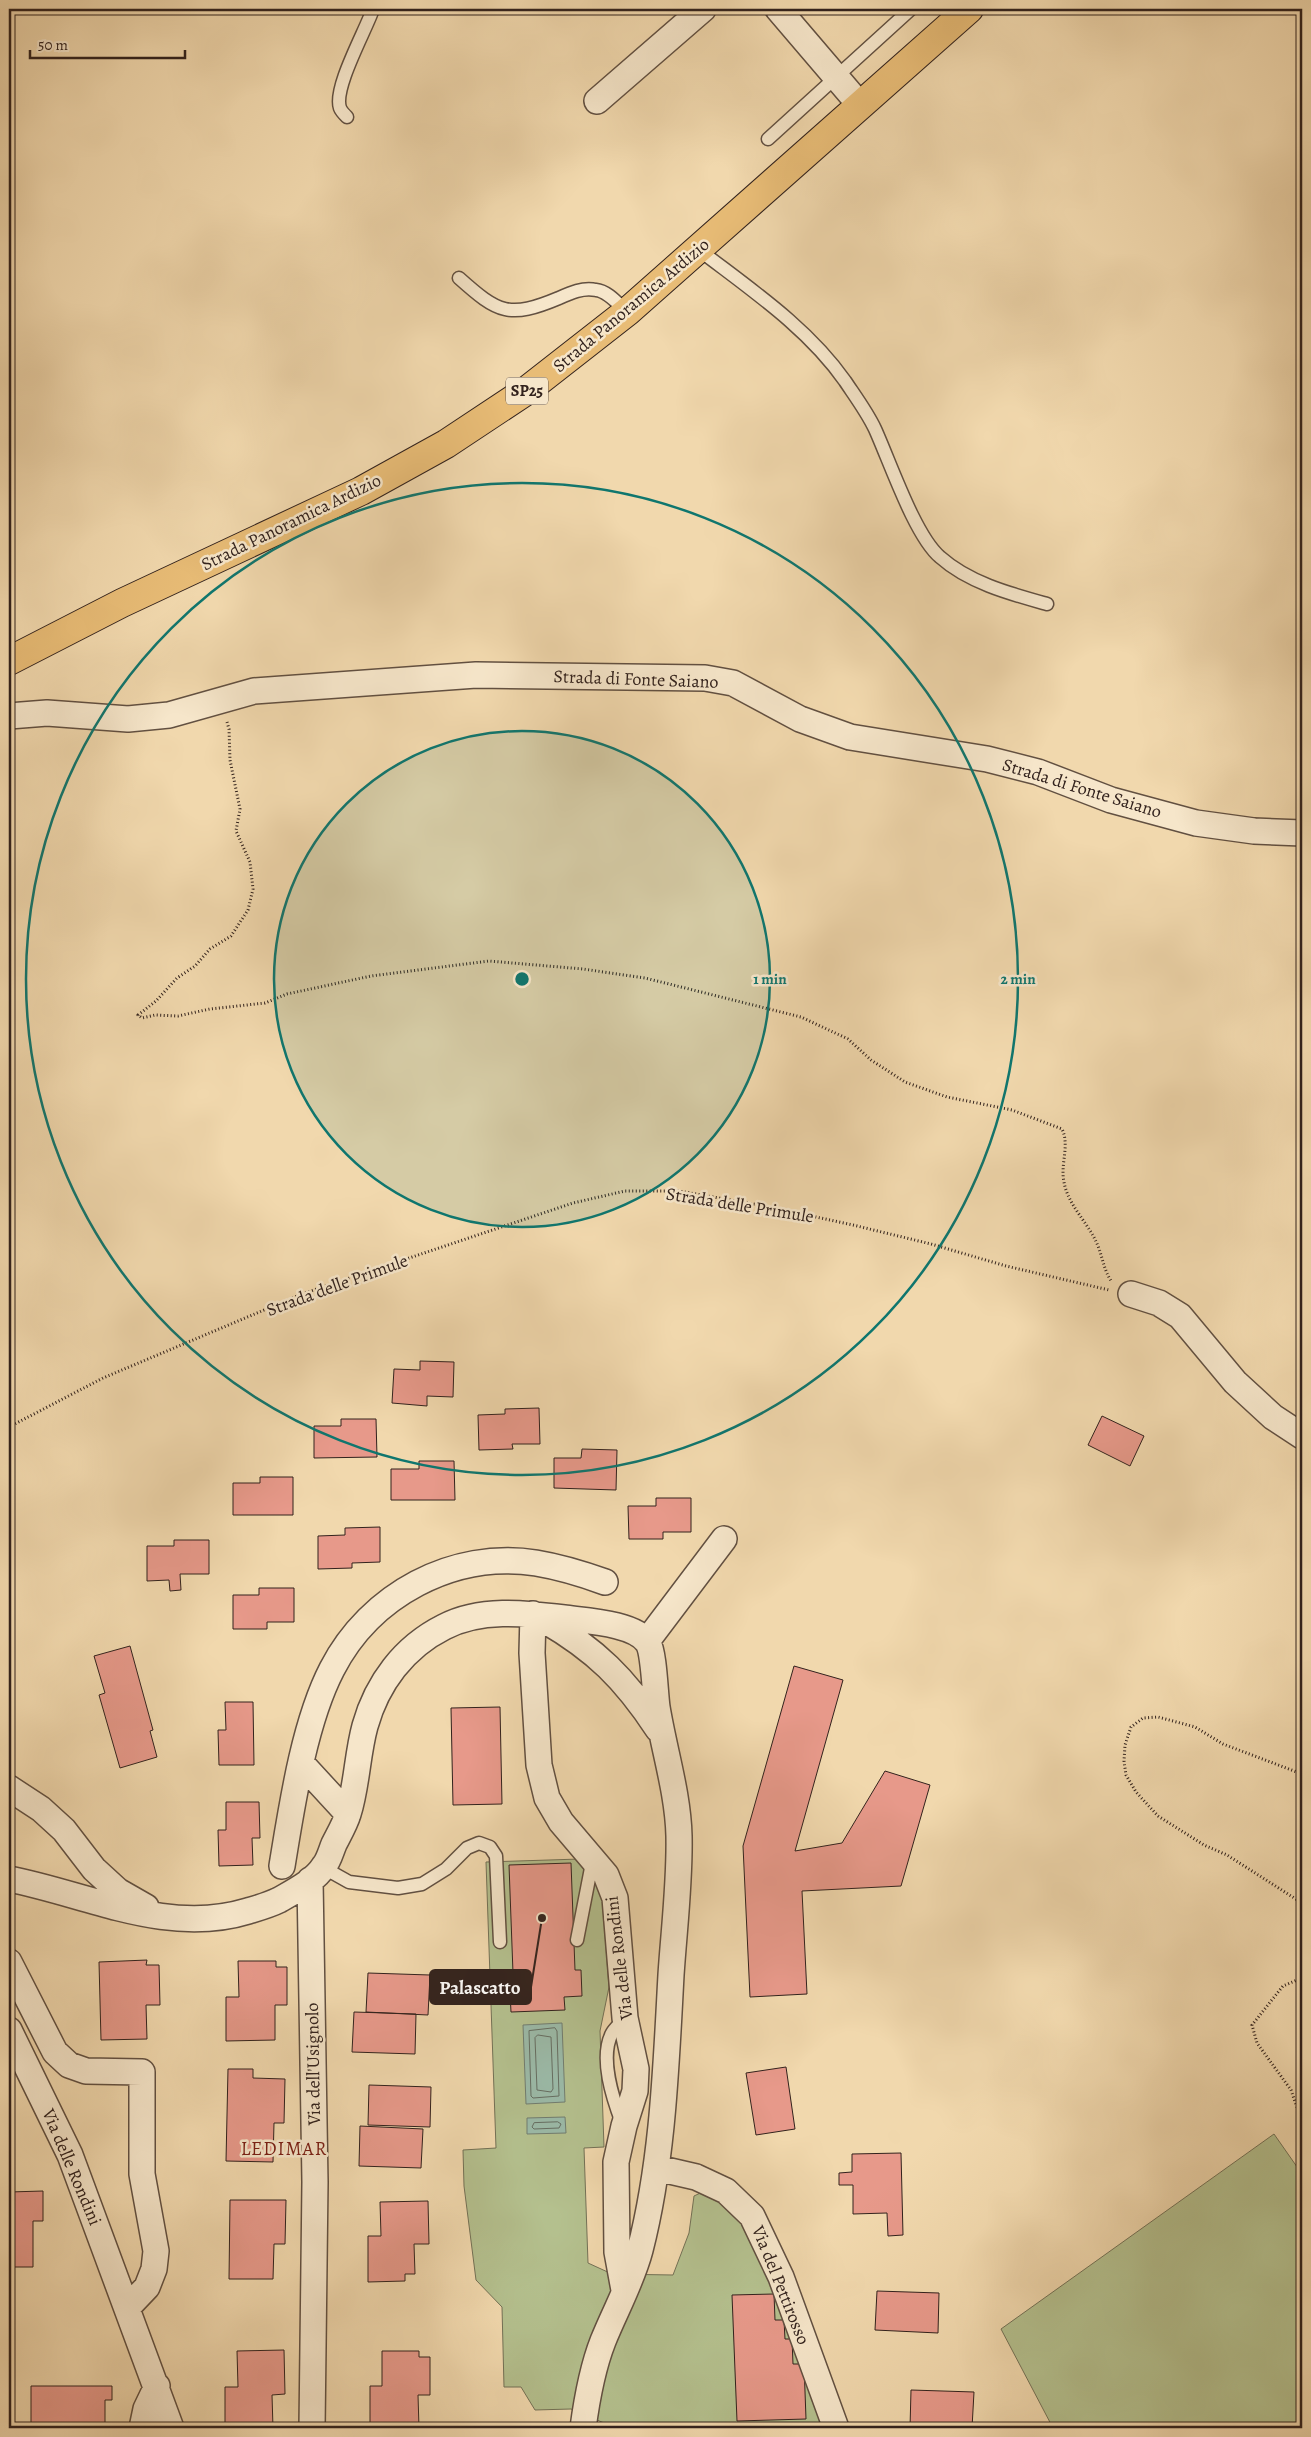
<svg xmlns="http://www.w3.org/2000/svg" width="1311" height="2437" viewBox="0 0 1311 2437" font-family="Alegreya,serif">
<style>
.green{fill:#b4c08e;stroke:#737156}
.water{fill:#9bbaa8;stroke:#717d70}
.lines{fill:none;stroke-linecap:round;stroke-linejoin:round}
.shore{stroke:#666e62;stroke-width:1}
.building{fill:#e7998a;stroke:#32221d}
.service-casing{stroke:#625041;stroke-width:15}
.minor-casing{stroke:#625041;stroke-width:28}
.primary-casing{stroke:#32221d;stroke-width:30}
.path{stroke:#32221d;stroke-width:3;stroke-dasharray:1 2.5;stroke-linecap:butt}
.service{stroke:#f6e6ca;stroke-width:12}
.minor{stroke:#f6e6ca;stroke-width:25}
.primary{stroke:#e8bc76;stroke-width:28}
.ring{fill:none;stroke:#0f766e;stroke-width:2.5}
.labels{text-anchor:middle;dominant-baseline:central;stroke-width:5;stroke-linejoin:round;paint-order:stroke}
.shield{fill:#f6e6ca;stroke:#6d5d51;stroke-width:1}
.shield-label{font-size:16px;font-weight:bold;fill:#32221d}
.street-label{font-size:18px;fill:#32221d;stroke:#f6e6ca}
.neighbourhood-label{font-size:19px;letter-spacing:1px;fill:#7a1f14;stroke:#f6e6ca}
.centre{fill:#0f766e;stroke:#f6e6ca;stroke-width:2.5}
.ring-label{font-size:15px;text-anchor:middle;font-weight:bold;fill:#0f766e;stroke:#f6e6ca;stroke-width:5;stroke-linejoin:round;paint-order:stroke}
.leader{fill:none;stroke:#32221d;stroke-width:2}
.callout-dot{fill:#32221d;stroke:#f6e6ca;stroke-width:2}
.callout{fill:#32221d;stroke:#32221d;stroke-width:2}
.callout-label{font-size:19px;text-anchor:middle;font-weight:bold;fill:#fff}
</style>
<rect width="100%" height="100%" fill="#f1d8ad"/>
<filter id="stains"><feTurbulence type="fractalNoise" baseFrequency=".004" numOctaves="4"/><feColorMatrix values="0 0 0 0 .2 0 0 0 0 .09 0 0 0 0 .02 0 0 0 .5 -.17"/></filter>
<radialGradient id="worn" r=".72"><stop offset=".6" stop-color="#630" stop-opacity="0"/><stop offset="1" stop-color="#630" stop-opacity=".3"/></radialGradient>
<path class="green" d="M580,1859L595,1876L602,1895L609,1987L600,2031L604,2147L584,2148L588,2263L612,2274L673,2275L689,2233L694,2196L709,2189L742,2213L829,2428H616L571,2409L535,2410L521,2387H504L502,2307L476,2280L464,2186L463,2150L496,2148L486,1862Z
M1274,2134L1302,2174V2428H1053L1001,2329Z"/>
<path class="water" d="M562,2023L565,2102L526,2104L523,2025Z
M565,2117L566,2133L527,2134V2118Z"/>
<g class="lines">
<path class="shore" d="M555,2028L557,2031L559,2096L533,2098L531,2096L529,2031Z
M538,2035L551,2037L553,2089L551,2092L537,2090L535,2038Z
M558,2122L561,2124L559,2128L534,2129L532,2127L534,2123Z"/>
</g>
<path class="building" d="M420,1361L454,1362L453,1397L427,1396V1406L392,1403L394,1369L420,1370Z
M539,1408L540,1444H512L513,1449L479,1450L478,1415L505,1414V1409Z
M1102,1416L1144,1436L1130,1466L1088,1445Z
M341,1419H376L377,1457L314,1458V1426H341Z
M582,1449L617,1450L616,1490L554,1488V1458H581Z
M419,1461H454L455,1500H391V1469H419Z
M260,1477H293V1515H233V1483H260Z
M656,1498H691V1532H663V1539H629L628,1506H656Z
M380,1527V1562L352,1563V1568L318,1569V1536L345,1535V1528Z
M174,1540H209V1574H180L181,1590L170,1591L169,1580L147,1581V1546H174Z
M259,1588H294V1622H267V1629H233V1595H259Z
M130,1646L153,1730L150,1731L157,1757L120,1768L99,1695L105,1693L94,1656Z
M794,1666L843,1680L795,1851L842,1843L885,1771L930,1785L901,1886L802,1891L807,1994L750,1997L743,1846Z
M225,1702H253L254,1765H219L218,1730H226Z
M500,1707L502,1804L453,1805L451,1708Z
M226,1802H259L260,1838H252L253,1865L219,1866L218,1830H226Z
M571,1863L575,1970H581L582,1996L564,1997L565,2010L511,2012L509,1973H513L509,1865Z
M147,1960L146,1965H159L160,2005H146L147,2039L101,2040L99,1962Z
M238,1961H276V1967H287V2005H275V2040L226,2041V1997H239Z
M368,1973L430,1975L428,2015L366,2012Z
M354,2012L416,2014L415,2054L352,2052Z
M786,2067L795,2129L756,2135L746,2073Z
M228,2069H253V2078L285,2079L284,2123H274L273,2162L226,2161Z
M369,2085L431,2087L430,2127L368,2125Z
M360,2126L423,2129L421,2168L359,2166Z
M901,2153L903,2235L888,2236L887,2213L853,2214V2185H839V2173L852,2172V2154Z
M43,2191V2221H33V2267H9V2192Z
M230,2200H286L285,2244H274L273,2279H229Z
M428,2201L429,2244H414L415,2274H405V2281L368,2282V2236H381L380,2202Z
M877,2291L939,2293L938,2333L875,2330Z
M774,2294L775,2320H784L785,2339H792L793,2364H804L806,2419L737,2421L732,2295Z
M284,2350L285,2394L272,2395L273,2428H225V2387H238L237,2351Z
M382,2351H419V2357H430V2395H418L419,2428H370V2386H382Z
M31,2386H112V2400H105V2428H31Z
M911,2390L974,2392L972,2428H910Z"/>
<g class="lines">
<defs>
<path id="service" d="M347,117C345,115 341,111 340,108C333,88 366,30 373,9
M768,139L911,9
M698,249C750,289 807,327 845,381C855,396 867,412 875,429C890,462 915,536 940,557C969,583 1011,594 1047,604
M459,278C498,313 509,319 559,298C570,293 583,287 596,290C608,291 619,305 627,312
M324,1868L349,1882L398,1888L422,1884L446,1869L467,1848L479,1843L490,1847L496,1856L500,1942
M577,1940L593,1858
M622,2123C613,2099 599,2058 612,2033C615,2028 621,2023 625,2018"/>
<path id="minor" d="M778,9L860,105
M597,101L703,9
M9,716L47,713L128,719L169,715L254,691L476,675L705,678L733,683L800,719L850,737L987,759L1038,772L1111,800L1196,823L1254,831L1302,833
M1131,1294L1159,1303L1180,1316L1235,1382L1273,1417L1302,1436
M533,1614L532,1653L539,1765L547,1798L561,1822L606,1875L615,1898L625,2018L636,2069L635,2091L624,2126L616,2162L617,2252L624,2290
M544,1620C596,1650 625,1679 658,1729
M647,1641L724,1539
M301,1763L348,1814
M9,1788L41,1809L64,1830L94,1869L118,1891L146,1907
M282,1866C292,1805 304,1723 332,1669C370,1595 453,1550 536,1563C560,1567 583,1574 605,1582
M9,1879C87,1894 167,1936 248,1911C258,1908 269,1905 279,1900C293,1892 315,1881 324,1866C329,1860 331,1851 334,1844C339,1834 345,1824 348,1814C357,1786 357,1755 365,1726C377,1683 404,1647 444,1627C480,1608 524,1613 564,1618C586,1621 635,1623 648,1643C654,1653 655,1693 657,1707C664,1750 678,1793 679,1836C680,1882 674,1929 671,1975C666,2067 663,2160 640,2250C632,2281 615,2311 603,2341C592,2369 587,2398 583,2428
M310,1880L315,2182L312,2428
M9,1962L55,2052L69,2065L86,2071L142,2072V2174L156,2251L154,2269L147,2287L127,2308
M9,2030L70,2155L171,2428
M657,2168L696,2177L726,2191L752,2216L781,2277L836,2428
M142,2428L146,2409L157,2386"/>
<path id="primary" d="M9,661L122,603L361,491L446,444L526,391L627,312L969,9"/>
</defs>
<use href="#service" class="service-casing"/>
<use href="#minor" class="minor-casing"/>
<use href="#primary" class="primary-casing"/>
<path class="path" d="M227,722L229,729L230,760L240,809L236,831L250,862L253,889L248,910L231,936L210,949L195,966L177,978L156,1001L138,1015L142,1018L155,1015L178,1016L210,1009L265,1003L287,994L371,976L489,961L583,969L645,978L801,1017L848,1039L871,1060L905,1082L947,1097L1012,1110L1062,1129C1070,1146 1060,1164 1064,1182C1068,1206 1089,1223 1098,1246C1103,1259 1104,1271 1112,1282
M9,1427L103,1378L302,1294L573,1203L625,1191H679L765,1206L853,1225L931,1244L1006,1266L1109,1290
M1302,1774L1223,1744L1195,1727L1158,1717L1143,1718L1131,1727L1125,1745L1124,1761L1126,1775L1136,1792L1158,1816L1204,1845L1227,1855L1302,1903
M1302,1978L1283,1986L1252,2025L1257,2043L1291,2090L1302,2122"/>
<use href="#service" class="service"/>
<use href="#minor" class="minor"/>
<use href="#primary" class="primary"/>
</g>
<circle cx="522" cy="979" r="248" fill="#0f766e" fill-opacity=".12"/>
<g class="ring">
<circle cx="522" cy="979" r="248"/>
<circle cx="522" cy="979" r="496"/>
</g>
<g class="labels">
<rect class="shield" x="506" y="377.5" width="42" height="27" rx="4"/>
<g class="shield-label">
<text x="527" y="391">SP25</text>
</g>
<g class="street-label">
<text transform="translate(631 305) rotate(-40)">Strada Panoramica Ardizio</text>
<text transform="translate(291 522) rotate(-26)">Strada Panoramica Ardizio</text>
<text transform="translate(636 679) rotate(2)">Strada di Fonte Saiano</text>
<text transform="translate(1082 788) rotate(17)">Strada di Fonte Saiano</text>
<text transform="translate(740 1205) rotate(9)">Strada delle Primule</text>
<text transform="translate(337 1285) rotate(-20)">Strada delle Primule</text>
<text transform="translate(619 1958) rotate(-97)">Via delle Rondini</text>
<text transform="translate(313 2064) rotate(-91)">Via dell'Usignolo</text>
<text transform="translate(72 2167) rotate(67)">Via delle Rondini</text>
<text transform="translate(781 2285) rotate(68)">Via del Pettirosso</text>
</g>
<g class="neighbourhood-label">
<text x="284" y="2149">LEDIMAR</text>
</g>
</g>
<circle cx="522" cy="979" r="8" class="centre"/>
<g class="ring-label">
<text x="770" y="984">1 min</text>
<text x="1018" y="984">2 min</text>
</g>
<path class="leader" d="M542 1918L531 1987"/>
<circle class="callout-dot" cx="542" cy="1918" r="5"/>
<rect class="callout" x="430" y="1970" width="101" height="34" rx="5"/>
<g class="callout-label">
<text x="480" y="1994">Palascatto</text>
</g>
<rect width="1311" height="2437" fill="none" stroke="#f1d8ad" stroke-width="30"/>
<rect x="10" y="10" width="1291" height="2417" fill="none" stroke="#32221d" stroke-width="2.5"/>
<rect x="15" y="15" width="1281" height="2407" fill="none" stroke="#32221d"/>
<path d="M30 50v8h155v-8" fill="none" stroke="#32221d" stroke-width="2.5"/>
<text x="38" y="50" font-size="15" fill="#32221d" stroke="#f6e6ca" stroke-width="4" paint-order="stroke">50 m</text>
<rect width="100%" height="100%" filter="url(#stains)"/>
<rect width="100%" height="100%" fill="url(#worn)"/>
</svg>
